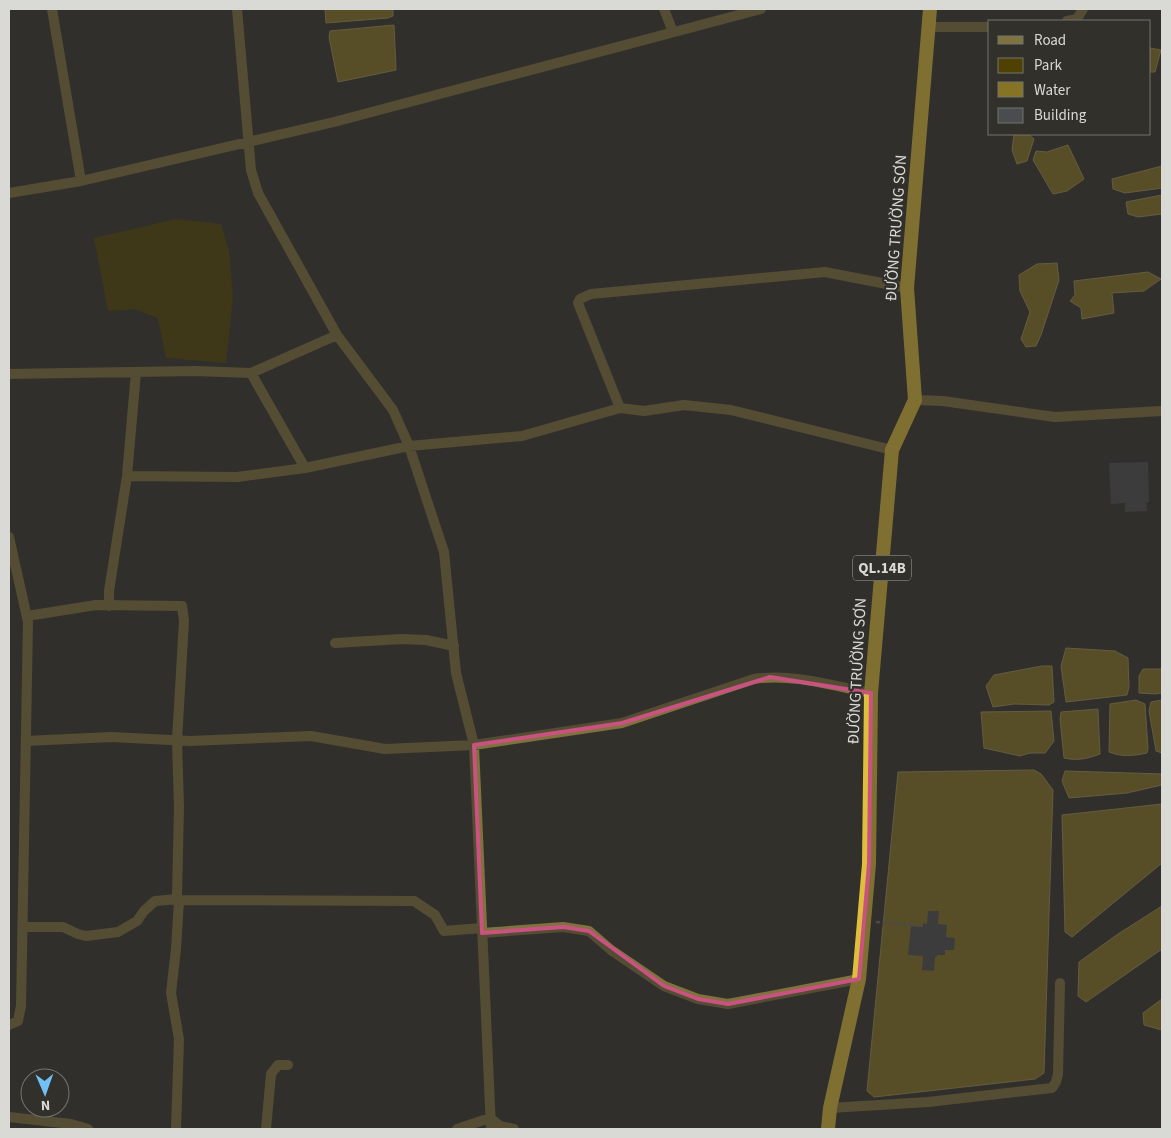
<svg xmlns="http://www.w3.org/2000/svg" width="1171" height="1138" viewBox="0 0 1171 1138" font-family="'Source Sans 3',sans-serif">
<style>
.green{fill:#4e4102}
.water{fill:#867324;stroke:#9f9259}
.building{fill:#494d50}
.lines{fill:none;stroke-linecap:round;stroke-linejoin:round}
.path{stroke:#6c6b67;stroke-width:2.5;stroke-dasharray:4 2.5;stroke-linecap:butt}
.minor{stroke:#7f723f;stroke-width:10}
.trunk{stroke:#debe3a;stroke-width:14}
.marked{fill:none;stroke:#c95280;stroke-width:4;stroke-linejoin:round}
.labels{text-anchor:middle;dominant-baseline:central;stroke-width:4.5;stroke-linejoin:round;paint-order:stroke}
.shield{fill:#31302b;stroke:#a7a6a3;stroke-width:1}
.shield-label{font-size:15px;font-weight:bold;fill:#d9d9d6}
.street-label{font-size:16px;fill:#d9d9d6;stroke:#31302b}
</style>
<rect width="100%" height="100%" fill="#31302b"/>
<path class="green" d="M176,219L221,224L229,251L233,297L226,363L166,358L158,318L134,309L108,311L94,238Z"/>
<path class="water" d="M325,9H393V16L388,18L326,23Z
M394,25L396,70L338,82L329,37L330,31Z
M1150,48L1161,50L1155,72H1150Z
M1014,134H1028L1034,139L1027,161L1017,164L1012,150Z
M1068,145L1084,179L1067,191L1053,194L1033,160L1036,151L1047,152Z
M1162,166V188L1125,193L1113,189L1112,179Z
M1162,195V214L1138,217L1128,214L1126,202Z
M1057,263L1059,280L1041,335L1036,346L1026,347L1021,339L1030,312L1020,291L1019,275L1037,264Z
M1148,272L1161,279L1144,291L1112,293L1114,313L1082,319L1081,308L1070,301L1075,295L1074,281Z
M1066,648L1115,651L1128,658L1129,687L1127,695L1066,702L1061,666Z
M1042,666H1052L1054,702L1049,705L1014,704L993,707L986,686L994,675Z
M1143,669H1162V693L1155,694L1139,693V676Z
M1136,700L1145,704L1148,748L1147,753C1133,756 1121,757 1109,752L1110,704Z
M1162,700V753L1156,751L1149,711L1151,702Z
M1098,709L1100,754C1087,759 1077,761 1064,758L1060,719L1061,712Z
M1051,711L1054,741L1045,753H1030L1020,756L984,748L981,712Z
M1034,770L1041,774L1053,790L1044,1073L1035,1079L874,1097L867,1091L898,772Z
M1065,771L1162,774V785L1127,793L1069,798L1062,781Z
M1162,804V863L1072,937L1065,932L1062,815Z
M1162,906V949L1086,1002L1078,996L1079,962L1118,934Z
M1162,999V1030L1144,1025L1143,1013Z"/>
<path class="building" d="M1148,462L1149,502L1146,503L1147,511L1125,512V503L1111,504L1109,463Z
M928,911H939L938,924L947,925L946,937L955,938L954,950H945V955H937V957H935L934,971L922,970L923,956L908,955L911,926L922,927L923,923L927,924Z"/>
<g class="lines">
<path class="path" d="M876,922L923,926"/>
<path class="minor" d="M52,9L81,181
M237,9L251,170L258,193L337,335L393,410L409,446L444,552L456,673L474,745L491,1129
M664,9L673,32
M1067,21L1077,19L1083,9
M929,27H990
M9,193L81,181L334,122L761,9
M251,373L305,468
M9,374L195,371L251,373L337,335
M915,400L943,401L1055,417L1162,411
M620,408L578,303L580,299L591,294L825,272L907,288
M127,476L237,477L305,468L409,446L522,436L620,408L644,411L684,405L731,410L892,450
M9,537L28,622L21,1006L18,1021L9,1025
M109,606V591L127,476L136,372
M27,616L96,605L182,606L184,621L177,740L179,807L177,896L179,900L414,901L435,915L444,931L482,928
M335,643L402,639L426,640L454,646
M26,741L111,737L190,741L311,736L385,749L474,745L622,723L754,679C792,673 833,686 871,693
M23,927H63L78,934L86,936L118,932L137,921L144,911L155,901L178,899
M482,933L563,927L589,931L611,950L664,986L698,999L728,1004L859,979
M830,1108L928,1102L1052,1088L1056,1082L1058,1074L1060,983
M9,1117L71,1124L88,1129
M176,1129L179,1039L171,993L176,949L179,900
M266,1129L271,1074L278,1065H288
M457,1129L490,1118L500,1126L514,1129"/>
<path class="trunk" d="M828,1129L830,1108L859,979L869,864L871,693L892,450L915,400L907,288L930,9"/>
</g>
<path d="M0 0H1171V1138H0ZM770,677L871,693L869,864L859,979L728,1004L698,999L664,986L589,931L563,927L482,933L474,745L622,723Z" fill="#31302b" fill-opacity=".55" fill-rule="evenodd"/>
<path class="marked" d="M770,677L871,693L869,864L859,979L728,1004L698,999L664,986L589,931L563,927L482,933L474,745L622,723Z"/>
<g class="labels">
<rect class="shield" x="853" y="555.5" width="58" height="25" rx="4"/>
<g class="shield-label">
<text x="882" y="568">QL.14B</text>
</g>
<g class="street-label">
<text transform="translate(896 228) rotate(-86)">ĐƯỜNG TRƯỜNG SƠN</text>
<text transform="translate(857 671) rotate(-87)">ĐƯỜNG TRƯỜNG SƠN</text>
</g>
</g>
<rect width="1171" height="1138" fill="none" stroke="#d9d9d6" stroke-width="20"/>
<rect x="988" y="20" width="162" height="115" fill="#31302b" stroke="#74746f"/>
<rect x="998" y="36" width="25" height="8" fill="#7f723f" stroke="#74746f"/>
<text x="1034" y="45" font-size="15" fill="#d9d9d6">Road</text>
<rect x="998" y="58" width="25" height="15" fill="#4e4102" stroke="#74746f"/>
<text x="1034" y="70" font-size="15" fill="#d9d9d6">Park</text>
<rect x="998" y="82" width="25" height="15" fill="#867324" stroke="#74746f"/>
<text x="1034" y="95" font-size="15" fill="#d9d9d6">Water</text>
<rect x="998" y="108" width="25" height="15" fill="#494d50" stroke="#74746f"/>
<text x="1034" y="120" font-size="15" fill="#d9d9d6">Building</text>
<g transform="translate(45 1093) rotate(178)"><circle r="24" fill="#31302b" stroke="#74746f"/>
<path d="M0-4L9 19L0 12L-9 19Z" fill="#72c1f5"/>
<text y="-8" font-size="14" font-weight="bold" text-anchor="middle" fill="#d9d9d6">N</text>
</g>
</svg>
